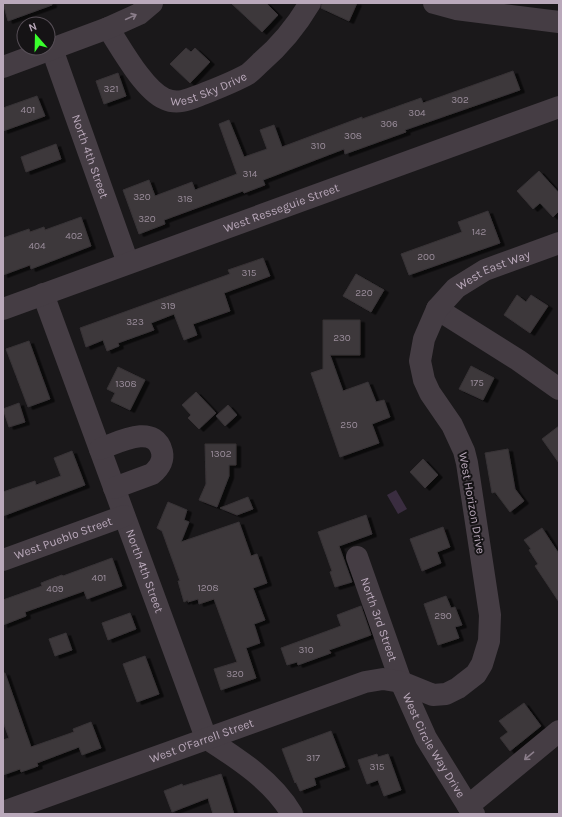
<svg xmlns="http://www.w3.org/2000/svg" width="562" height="817" viewBox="0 0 562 817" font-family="Karla,sans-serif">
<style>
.water{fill:#3a2d40}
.building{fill:#3c383b;stroke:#373235;filter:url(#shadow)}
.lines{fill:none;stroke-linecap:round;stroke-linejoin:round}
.minor{stroke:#453d44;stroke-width:22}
.oneway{stroke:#8b7e8b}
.labels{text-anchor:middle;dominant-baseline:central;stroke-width:4;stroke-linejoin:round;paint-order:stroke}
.number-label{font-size:10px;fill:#9a8d9b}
.street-label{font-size:12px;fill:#baa9bb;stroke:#151315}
</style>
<defs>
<filter id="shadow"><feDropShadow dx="4.5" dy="2.5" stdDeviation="0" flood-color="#0009"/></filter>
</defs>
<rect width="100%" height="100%" fill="#1a181a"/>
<path class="water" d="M396,490L407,509L398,514L387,495Z"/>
<path class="building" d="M3,3H52V5L8,21Z
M231,3H266L278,15L262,32Z
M322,3H357L349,21L321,8Z
M186,48L191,52L195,48L210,62L190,83L170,64Z
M513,71L520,90L405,130L406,132L345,154L344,149L263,180L265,185L244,193L243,191L164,220L165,224L139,234L123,190L149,180L155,196L192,182L195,190L237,174L219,124L229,120L244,157L267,149L260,130L274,125L282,147L362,117V119L421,98L423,103Z
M118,73L126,96L104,104L96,81Z
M37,96L45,116L3,131V108Z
M56,144L61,159L26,172L21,157Z
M539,171L559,193V211L553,217L540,203L533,209L517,191Z
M488,211L500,243L409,275L401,254L462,232L458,222Z
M81,217L91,246L31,269L30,265L3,275V238L29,229L30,232L44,227L45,230Z
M263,258L270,276L224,293L230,311L193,324L197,335L184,340L174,314L151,323L154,330L118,343L119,346L107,351L103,340L86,347L80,328L230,274L228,270Z
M356,274L384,290L371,312L343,296Z
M517,295L526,302L531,295L548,306L530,333L504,315Z
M323,320H360V355H330L343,391L368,382L376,402L384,400L390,417L372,424L379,443L340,457L311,373L323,369Z
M29,341L50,399L28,407L6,349Z
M471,366L494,378L483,400L459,389Z
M118,367L145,380L130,410L111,401L115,393L107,389Z
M196,392L216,413L199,429L188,418L191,415L182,405Z
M19,403L25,422L9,427L3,409Z
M228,405L237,415L225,426L216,416Z
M559,426V463L542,439Z
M205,444H236V465H229V476L217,507L199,500L206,484Z
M508,449L515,489L524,501L510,512L495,492L492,493L485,453Z
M72,451L85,485L3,516V492L35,481L36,485L61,476L54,458Z
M423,459L438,475L425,488L410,472Z
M248,497L253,509L237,515L220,508Z
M168,502L187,510L184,520L189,522L181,542L239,522L251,556L257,554L267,583L253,588L265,620L254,624L260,643L246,648L256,678L221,690L214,669L237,662L214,599L199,604L198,599L188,602V600L184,602L178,581H180L162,531L157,528Z
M366,515L372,534L339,546L352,582L335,587L330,572L332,571L318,532Z
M443,527L450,547L437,552L441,563L422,571L410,539Z
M542,528L559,554V602L535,566L538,564L529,550L531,549L524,540Z
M112,558L122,586L87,599L84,591L25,612L26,616L3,625V600L42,586L41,583L62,575L63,576Z
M446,596L451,608L455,607L462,625L455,627L459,638L438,645L424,604Z
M361,606L371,635L329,650L331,653L298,665L297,662L287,665L281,648L341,626L337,615Z
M130,613L136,629L108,640L102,623Z
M66,633L72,650L55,656L49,639Z
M145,656L159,694L137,702L123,664Z
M3,673H5L31,747L74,732L73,729L91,722L101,748L82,755L79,747L37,763L38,766L21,772L20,769L3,775V740L9,738L3,722Z
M524,703L541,726L510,751L500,738L508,732L499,721Z
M331,731L345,767L314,778L316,785L300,791L296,782L295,783L282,749Z
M377,754L378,757L388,754L401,790L384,796L378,780L367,784L358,760Z
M221,774L234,814H213L208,798L172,812L164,791L182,784L183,786Z"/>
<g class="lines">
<g class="minor">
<path d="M434,3L456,9L559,22"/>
<path id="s1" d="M108,28C121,48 144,90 165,99C178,105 190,99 203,94C218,88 234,82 248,74C252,71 257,66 261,62C281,45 297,25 310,3"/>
<path id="s2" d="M52,49L128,263"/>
<path d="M3,67L108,28L139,14L152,3"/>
<path id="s3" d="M43,294L206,738C237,758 273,781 292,814"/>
<path id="s4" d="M3,309L559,107"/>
<path d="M437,309L518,360L559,389"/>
<path d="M100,449C117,443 155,422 162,452C164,461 159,468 152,474L114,488"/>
<path id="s5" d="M357,557L401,682L426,738L468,806L474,814"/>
<path id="s6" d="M3,560L124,516"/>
<path d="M468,806L559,731"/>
<path id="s7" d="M3,812L365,682L383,679L401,682L433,695L446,694L458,688L476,674L482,664L489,641L490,615L467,463L464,451L452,425L430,393L424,380L420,361L424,339L437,309L456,288L485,270L559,243"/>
</g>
</g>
<defs><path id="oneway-shaft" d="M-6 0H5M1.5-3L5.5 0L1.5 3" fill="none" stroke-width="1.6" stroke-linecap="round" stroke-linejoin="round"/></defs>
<g class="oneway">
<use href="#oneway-shaft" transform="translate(131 17) rotate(-25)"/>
<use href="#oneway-shaft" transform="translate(529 756) rotate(140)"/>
</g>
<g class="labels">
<g class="number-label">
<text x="111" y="89">321</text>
<text x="460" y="100">302</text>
<text x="28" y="110">401</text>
<text x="417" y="113">304</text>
<text x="389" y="124">306</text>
<text x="353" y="136">308</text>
<text x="318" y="146">310</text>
<text x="250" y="174">314</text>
<text x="142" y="197">320</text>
<text x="185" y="199">318</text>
<text x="147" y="219">320</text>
<text x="479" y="232">142</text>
<text x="74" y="236">402</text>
<text x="37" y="246">404</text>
<text x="426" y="257">200</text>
<text x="249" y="273">315</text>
<text x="364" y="293">220</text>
<text x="168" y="306">319</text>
<text x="135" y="322">323</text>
<text x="342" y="338">230</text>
<text x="477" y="383">175</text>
<text x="126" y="384">1308</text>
<text x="349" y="425">250</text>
<text x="221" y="454">1302</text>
<text x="99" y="578">401</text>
<text x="208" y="588">1208</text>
<text x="55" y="589">409</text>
<text x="443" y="616">290</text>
<text x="306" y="650">310</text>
<text x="235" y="674">320</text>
<text x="313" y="758">317</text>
<text x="377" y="767">315</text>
</g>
<g class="street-label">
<text stroke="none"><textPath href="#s1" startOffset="138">West Sky Drive</textPath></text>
<text stroke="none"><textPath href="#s2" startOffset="114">North 4th Street</textPath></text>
<text stroke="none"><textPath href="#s4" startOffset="296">West Resseguie Street</textPath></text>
<text stroke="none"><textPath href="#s7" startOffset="959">West East Way</textPath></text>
<text transform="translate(472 503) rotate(80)">West Horizon Drive</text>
<text stroke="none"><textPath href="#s6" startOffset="64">West Pueblo Street</textPath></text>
<text stroke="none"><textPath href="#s3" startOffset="295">North 4th Street</textPath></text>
<text stroke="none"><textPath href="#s5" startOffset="66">North 3rd Street</textPath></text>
<text stroke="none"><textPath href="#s7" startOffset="211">West O'Farrell Street</textPath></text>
<text stroke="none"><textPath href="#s5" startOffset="204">West Circle Way Drive</textPath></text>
</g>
</g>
<rect width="562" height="817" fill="none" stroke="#baa9bb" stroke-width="8"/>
<g transform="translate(36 36) rotate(340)"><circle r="19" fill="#151315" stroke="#574f57"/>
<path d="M0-3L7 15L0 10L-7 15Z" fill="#39ff2c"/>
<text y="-6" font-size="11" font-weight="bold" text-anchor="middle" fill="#baa9bb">N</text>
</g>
</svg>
